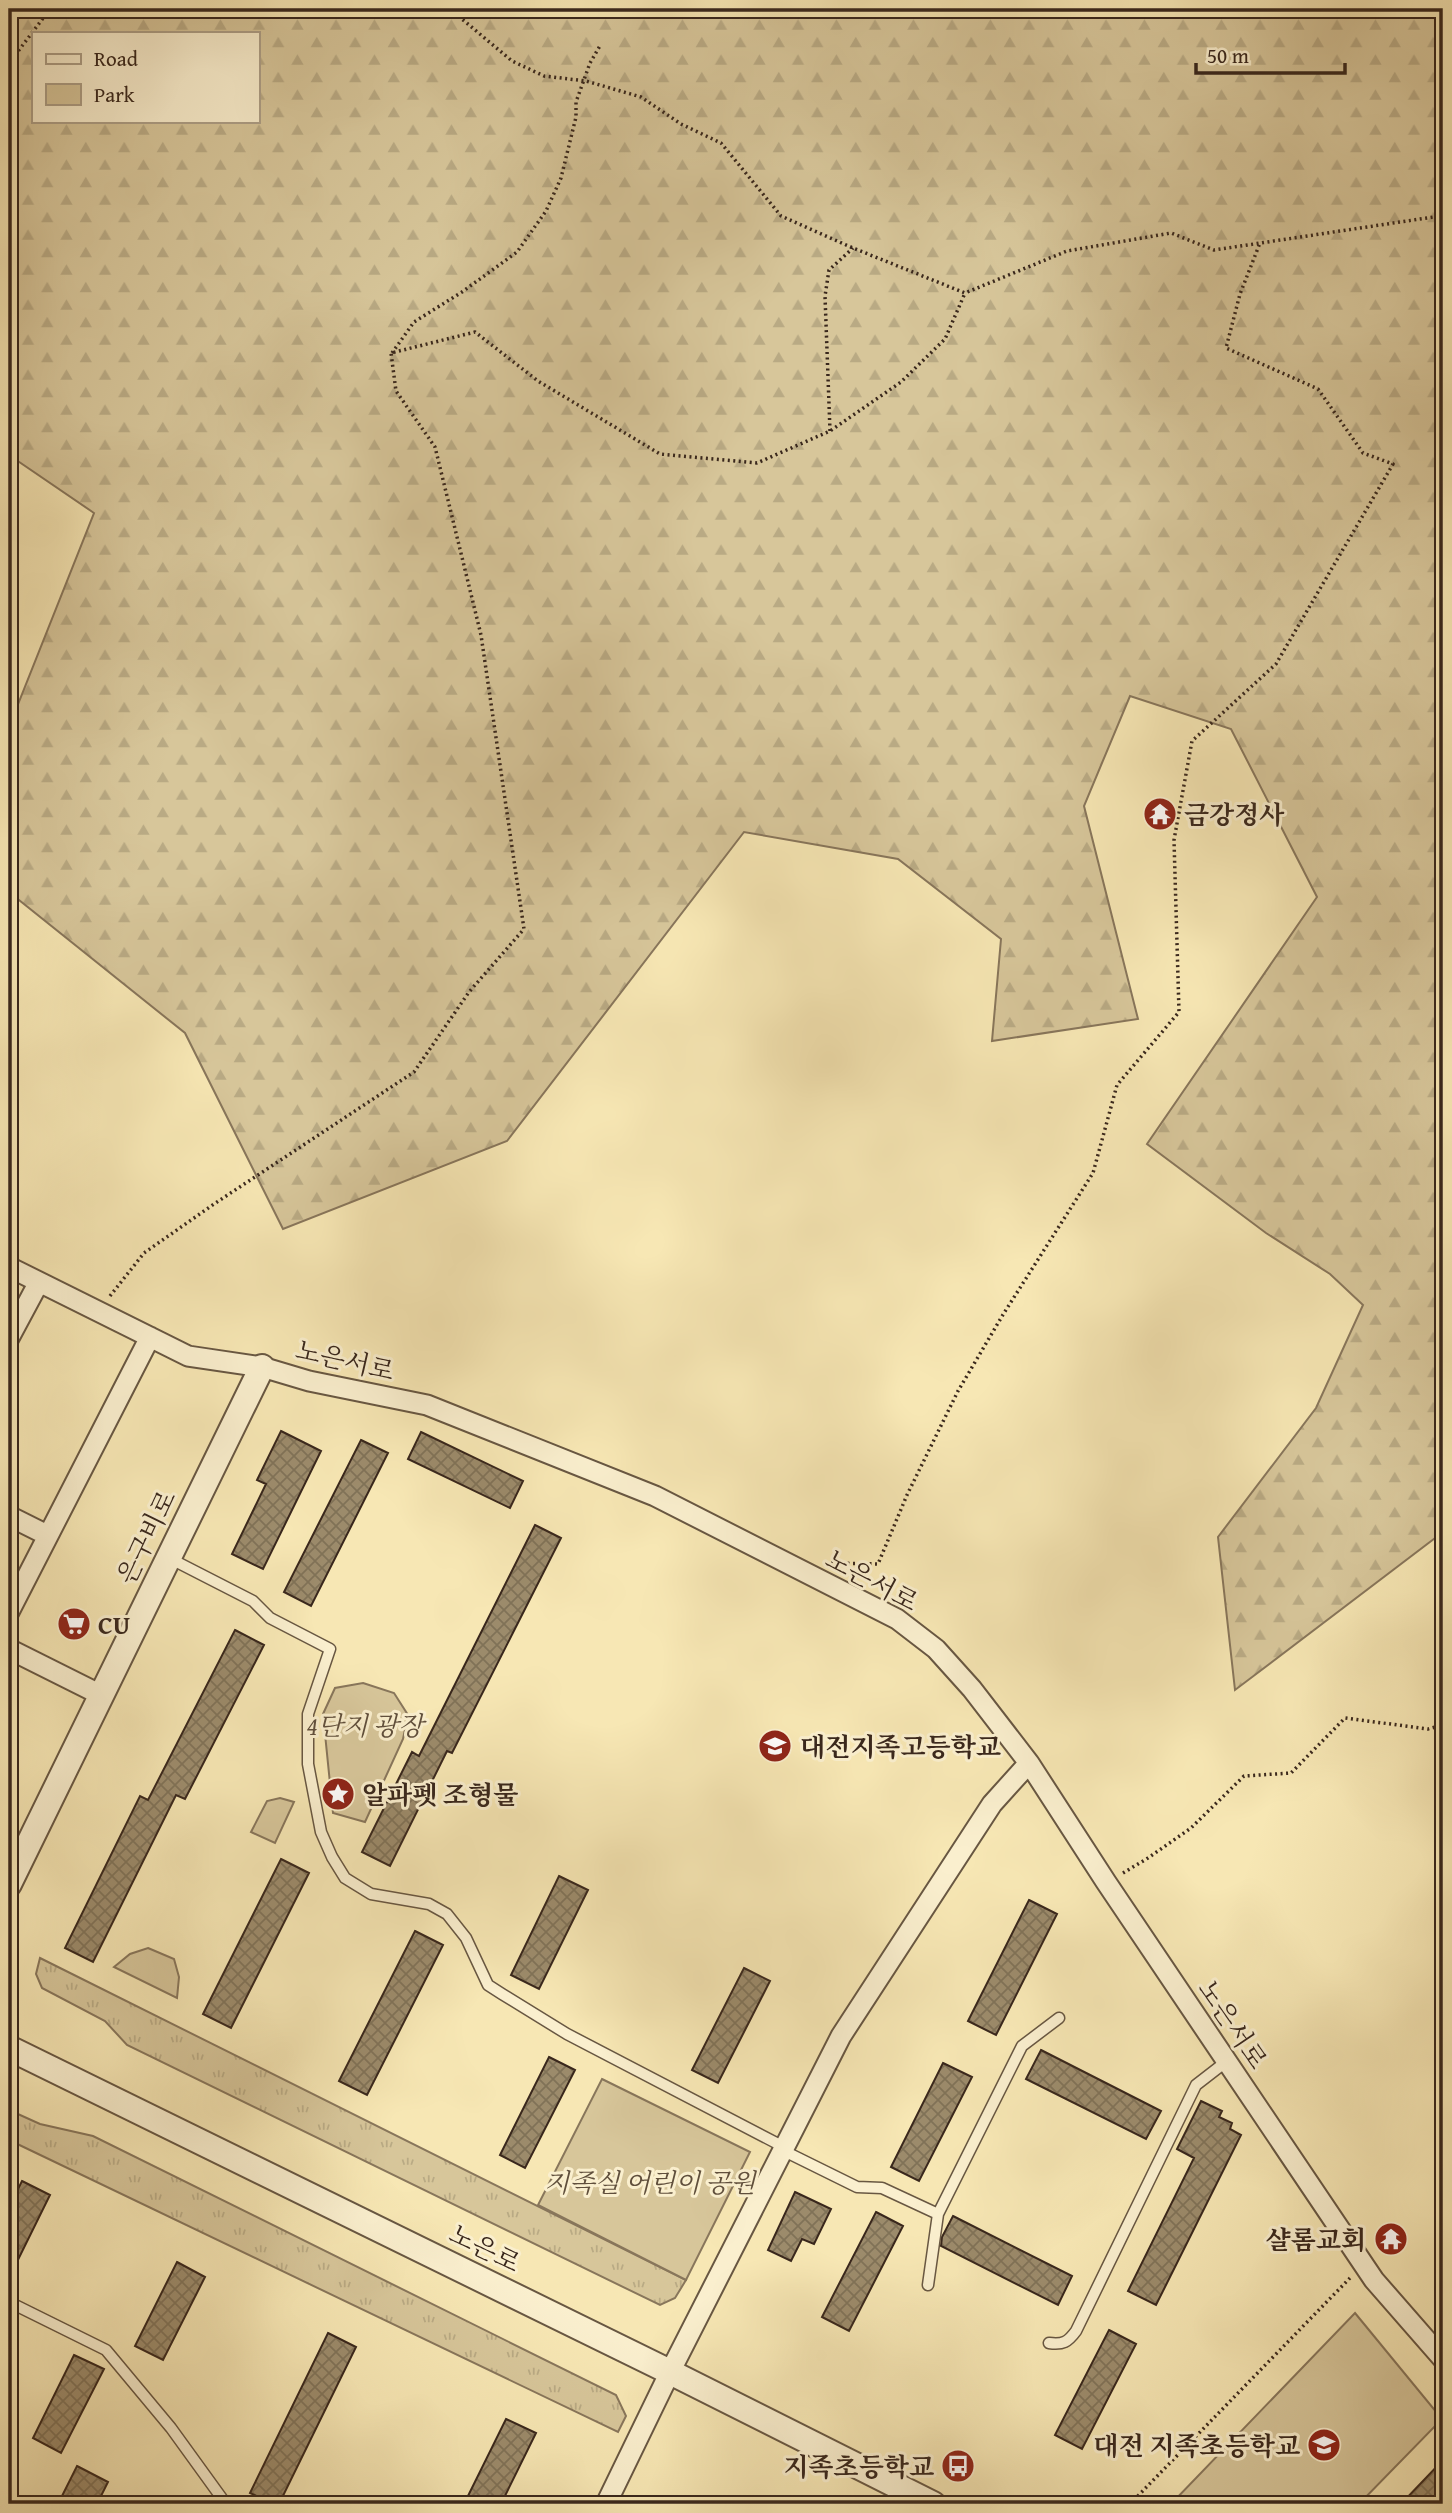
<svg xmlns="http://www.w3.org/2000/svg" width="1452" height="2513" viewBox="0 0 1452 2513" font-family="'Gentium Book Plus','Noto Serif KR',serif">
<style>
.grass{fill:url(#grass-tufts);stroke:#88765b;stroke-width:2}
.forest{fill:url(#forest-firs);stroke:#88765b;stroke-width:2;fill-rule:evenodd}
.park{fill:#d7c69a;stroke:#88765b;stroke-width:2}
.building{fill:url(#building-cross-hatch);stroke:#39271c;stroke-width:2}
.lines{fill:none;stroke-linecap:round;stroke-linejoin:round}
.service-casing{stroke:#685742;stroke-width:13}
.minor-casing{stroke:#685742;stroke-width:23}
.tertiary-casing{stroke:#685742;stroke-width:28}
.path{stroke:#39271c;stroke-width:3.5;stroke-dasharray:2 3.5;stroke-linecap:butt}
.service{stroke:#faefce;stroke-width:10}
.minor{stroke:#faefce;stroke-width:19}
.tertiary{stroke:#faefce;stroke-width:24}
.labels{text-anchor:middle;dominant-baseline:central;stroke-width:6;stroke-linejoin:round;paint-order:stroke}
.poi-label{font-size:26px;font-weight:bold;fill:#39271c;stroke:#faefce;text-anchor:start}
.street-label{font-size:26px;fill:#39271c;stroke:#faefce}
.park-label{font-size:26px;font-style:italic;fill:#604f3c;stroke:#faefce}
</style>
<defs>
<pattern id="grass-tufts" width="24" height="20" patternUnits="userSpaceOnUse" patternTransform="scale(1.75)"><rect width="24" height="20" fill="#d7c69a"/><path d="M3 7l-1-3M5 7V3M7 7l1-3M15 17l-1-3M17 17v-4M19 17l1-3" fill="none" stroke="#b9aa84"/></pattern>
<pattern id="forest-firs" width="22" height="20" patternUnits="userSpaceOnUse" patternTransform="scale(1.75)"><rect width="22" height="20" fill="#d7c69a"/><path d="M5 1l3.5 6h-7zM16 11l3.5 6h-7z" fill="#b9aa84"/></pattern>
<pattern id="building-cross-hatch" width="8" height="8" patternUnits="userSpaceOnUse" patternTransform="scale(1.75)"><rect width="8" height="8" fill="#9c8b6b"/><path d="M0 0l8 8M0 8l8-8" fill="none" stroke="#807257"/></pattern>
</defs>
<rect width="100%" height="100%" fill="#f7e7b4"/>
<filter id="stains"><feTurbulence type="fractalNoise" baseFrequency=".00286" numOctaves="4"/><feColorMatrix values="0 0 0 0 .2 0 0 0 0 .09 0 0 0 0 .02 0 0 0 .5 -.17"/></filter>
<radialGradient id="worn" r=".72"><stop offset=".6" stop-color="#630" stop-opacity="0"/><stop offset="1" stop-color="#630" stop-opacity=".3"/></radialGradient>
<path class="grass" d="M40,1958L686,2280L675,2298L660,2305L127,2045L105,2021L42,1988L36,1974Z
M9,2110L40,2124L93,2136L616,2395L626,2416L618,2432L9,2140Z"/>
<path class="forest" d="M9,9H1443V1532L1235,1690L1218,1537L1316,1408L1363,1305L1330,1274L1266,1233L1147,1144L1317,897L1231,729L1130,696L1084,806L1138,1019L992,1041L1001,939L898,859L744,832L507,1141L283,1229L185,1033L9,892V727L94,513L9,455ZM33,33H257V121H33Z"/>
<path class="park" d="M363,1683L394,1693L408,1715L403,1739L365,1822L333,1813L323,1714L335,1688Z
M280,1798L294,1802L275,1843L251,1832L267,1801Z
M148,1948L174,1959L179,1977L177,1998L114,1967L130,1954Z
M602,2079L750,2152L686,2280L538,2205Z
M1355,2313L1442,2419L1359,2504H1171Z"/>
<path class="building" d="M281,1431L321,1451L263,1569L232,1554L266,1484L257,1480Z
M421,1432L523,1481L510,1508L408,1459Z
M361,1440L388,1453L311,1606L284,1592Z
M535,1525L561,1538L452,1753L447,1751L390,1866L362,1852L412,1752L419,1756Z
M235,1630L264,1645L185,1799L176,1795L93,1962L65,1948L140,1796L148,1800Z
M281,1859L309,1873L231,2028L203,2014Z
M559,1876L588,1890L539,1989L511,1975Z
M1029,1900L1057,1914L996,2035L968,2021Z
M415,1931L443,1945L367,2095L339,2081Z
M744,1968L770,1981L718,2083L692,2070Z
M1041,2050L1161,2111L1146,2139L1026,2079Z
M549,2057L575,2070L525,2168L500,2155Z
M943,2063L972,2077L919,2181L891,2167Z
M1201,2101L1222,2111L1219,2117L1232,2123L1230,2129L1241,2135L1156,2305L1128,2291L1194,2158L1177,2149Z
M22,2181L50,2195L9,2278V2207Z
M795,2192L831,2209L814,2244L802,2239L791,2261L768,2250Z
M876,2212L903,2226L849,2331L822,2317Z
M953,2216L1072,2276L1058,2305L941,2246L942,2237Z
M177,2262L205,2277L163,2360L135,2346Z
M1109,2330L1136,2344L1082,2449L1055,2435Z
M328,2333L356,2347L279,2504H274L250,2493Z
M74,2355L104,2369L61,2453L33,2438Z
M506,2419L536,2433L501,2504H464Z
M1443,2460V2504H1401Z
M77,2466L108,2482L97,2504H58Z"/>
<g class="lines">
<defs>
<path id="service" d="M169,1558L253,1601L270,1618L330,1649L308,1714V1764L321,1832L332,1857L345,1878L371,1894L429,1904L447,1914L466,1938L488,1985L502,1994L567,2034L784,2147
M782,2150L857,2187L882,2188L938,2214L928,2285
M938,2214L1022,2046L1059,2018
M9,2302L106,2350L171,2428L226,2504
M1049,2343C1063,2345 1068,2342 1076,2331L1196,2085L1227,2061"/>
<path id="minor" d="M9,1267L188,1356L262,1367L309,1381L427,1405L655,1496L897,1619L936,1649L972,1689L1029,1763L1106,1882L1374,2280L1443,2359
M9,1338L39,1282
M9,1516L47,1535
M9,1612L150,1337
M9,1649L101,1695
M606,2504L670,2372L841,2036L992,1804L1029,1763"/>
<path id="tertiary" d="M9,1884L262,1367
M9,2048L670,2372L933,2504"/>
</defs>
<use href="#service" class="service-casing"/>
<use href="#minor" class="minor-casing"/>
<use href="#tertiary" class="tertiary-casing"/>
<path class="path" d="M450,9L512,61L544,76L586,81L641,97L681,124L721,143L781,216L853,248L965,293L1067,251L1171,233L1214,250L1440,216L1443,218
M9,82L16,54L50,9
M392,353L414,322L462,292L517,252L546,211L561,178L576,117V102L590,63L601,44
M830,431L825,296L829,270L853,248
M110,1296L144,1253L214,1204L414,1072L469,992L524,929L481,635L435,447L396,391L391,353L475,332L538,381L660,454L757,463L830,431L901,382L945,339L965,293
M831,1563L878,1564L907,1495L958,1391L1004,1313L1093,1173L1117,1085L1179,1012L1174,840L1192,741L1276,664L1393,464L1363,453L1318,389L1226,348L1240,294L1260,243
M1123,1873L1148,1858L1191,1828L1244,1776L1291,1773L1345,1718L1428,1729L1443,1725
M1130,2504L1350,2278"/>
<use href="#service" class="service"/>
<use href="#minor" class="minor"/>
<use href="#tertiary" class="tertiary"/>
</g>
<defs>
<symbol id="temple-disc" viewBox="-11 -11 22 22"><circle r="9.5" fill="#8f2418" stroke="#faefce"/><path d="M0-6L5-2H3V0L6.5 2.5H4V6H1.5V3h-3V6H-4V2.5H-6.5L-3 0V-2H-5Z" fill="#fff"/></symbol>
<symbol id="supermarket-disc" viewBox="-11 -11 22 22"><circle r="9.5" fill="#8f2418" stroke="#faefce"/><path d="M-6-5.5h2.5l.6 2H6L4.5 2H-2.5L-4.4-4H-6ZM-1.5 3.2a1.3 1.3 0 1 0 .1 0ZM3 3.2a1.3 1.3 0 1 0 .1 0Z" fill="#fff"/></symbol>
<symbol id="school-disc" viewBox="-11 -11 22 22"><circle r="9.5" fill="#8f2418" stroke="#faefce"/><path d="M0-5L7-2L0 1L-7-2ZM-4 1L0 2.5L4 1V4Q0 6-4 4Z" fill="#fff"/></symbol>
<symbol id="sight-disc" viewBox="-11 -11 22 22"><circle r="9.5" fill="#8f2418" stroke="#faefce"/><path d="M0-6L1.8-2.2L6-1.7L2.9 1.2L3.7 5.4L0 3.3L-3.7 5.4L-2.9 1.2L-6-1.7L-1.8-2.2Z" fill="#fff"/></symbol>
<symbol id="bus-disc" viewBox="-11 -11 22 22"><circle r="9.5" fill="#8f2418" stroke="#faefce"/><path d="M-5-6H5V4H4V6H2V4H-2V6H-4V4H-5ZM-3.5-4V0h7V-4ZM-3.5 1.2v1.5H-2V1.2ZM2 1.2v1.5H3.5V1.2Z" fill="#fff"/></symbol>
</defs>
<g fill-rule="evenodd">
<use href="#temple-disc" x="1141" y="795" width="38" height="38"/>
<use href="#supermarket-disc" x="55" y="1605" width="38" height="38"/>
<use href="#school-disc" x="756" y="1727" width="38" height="38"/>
<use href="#sight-disc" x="319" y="1775" width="38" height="38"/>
<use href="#temple-disc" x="1372" y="2220" width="38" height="38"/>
<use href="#school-disc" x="1305" y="2426" width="38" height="38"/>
<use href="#bus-disc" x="939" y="2447" width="38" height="38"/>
</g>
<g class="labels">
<g class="poi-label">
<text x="1184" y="814">금강정사</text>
<text x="98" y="1624">CU</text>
<text x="800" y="1746">대전지족고등학교</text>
<text x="362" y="1794">알파펫 조형물</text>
<text x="1366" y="2239" text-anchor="end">샬롬교회</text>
<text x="1300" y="2445" text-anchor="end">대전 지족초등학교</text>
<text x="934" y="2466" text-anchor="end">지족초등학교</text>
</g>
<g class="street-label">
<text transform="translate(345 1360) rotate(13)">노은서로</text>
<text transform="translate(146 1537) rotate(-64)">은구비로</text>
<text transform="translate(872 1580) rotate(28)">노은서로</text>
<text transform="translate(1233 2024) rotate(56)">노은서로</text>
<text transform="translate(485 2248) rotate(26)">노은로</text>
</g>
<g class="park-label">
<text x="365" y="1725">4단지 광장</text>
<text x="650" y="2182">지족실 어린이 공원</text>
</g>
</g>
<rect width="1452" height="2513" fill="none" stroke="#f7e7b4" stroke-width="35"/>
<rect x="10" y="10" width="1431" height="2492" fill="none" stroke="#39271c" stroke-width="3.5"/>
<rect x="18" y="18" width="1417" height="2478" fill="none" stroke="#39271c" stroke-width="2"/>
<rect x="32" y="32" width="228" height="91" fill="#faefce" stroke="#ad9f87" stroke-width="2"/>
<rect x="46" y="54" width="35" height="10" fill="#faefce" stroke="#ad9f87" stroke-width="2"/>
<text x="94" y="66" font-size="21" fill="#39271c">Road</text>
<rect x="46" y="84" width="35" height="21" fill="#d7c69a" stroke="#ad9f87" stroke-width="2"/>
<text x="94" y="102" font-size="21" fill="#39271c">Park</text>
<path d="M1196 63v10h149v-10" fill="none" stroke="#39271c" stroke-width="3.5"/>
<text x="1207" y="63" font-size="21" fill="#39271c" stroke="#faefce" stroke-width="5" paint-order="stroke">50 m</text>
<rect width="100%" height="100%" filter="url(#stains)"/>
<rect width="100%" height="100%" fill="url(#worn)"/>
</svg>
